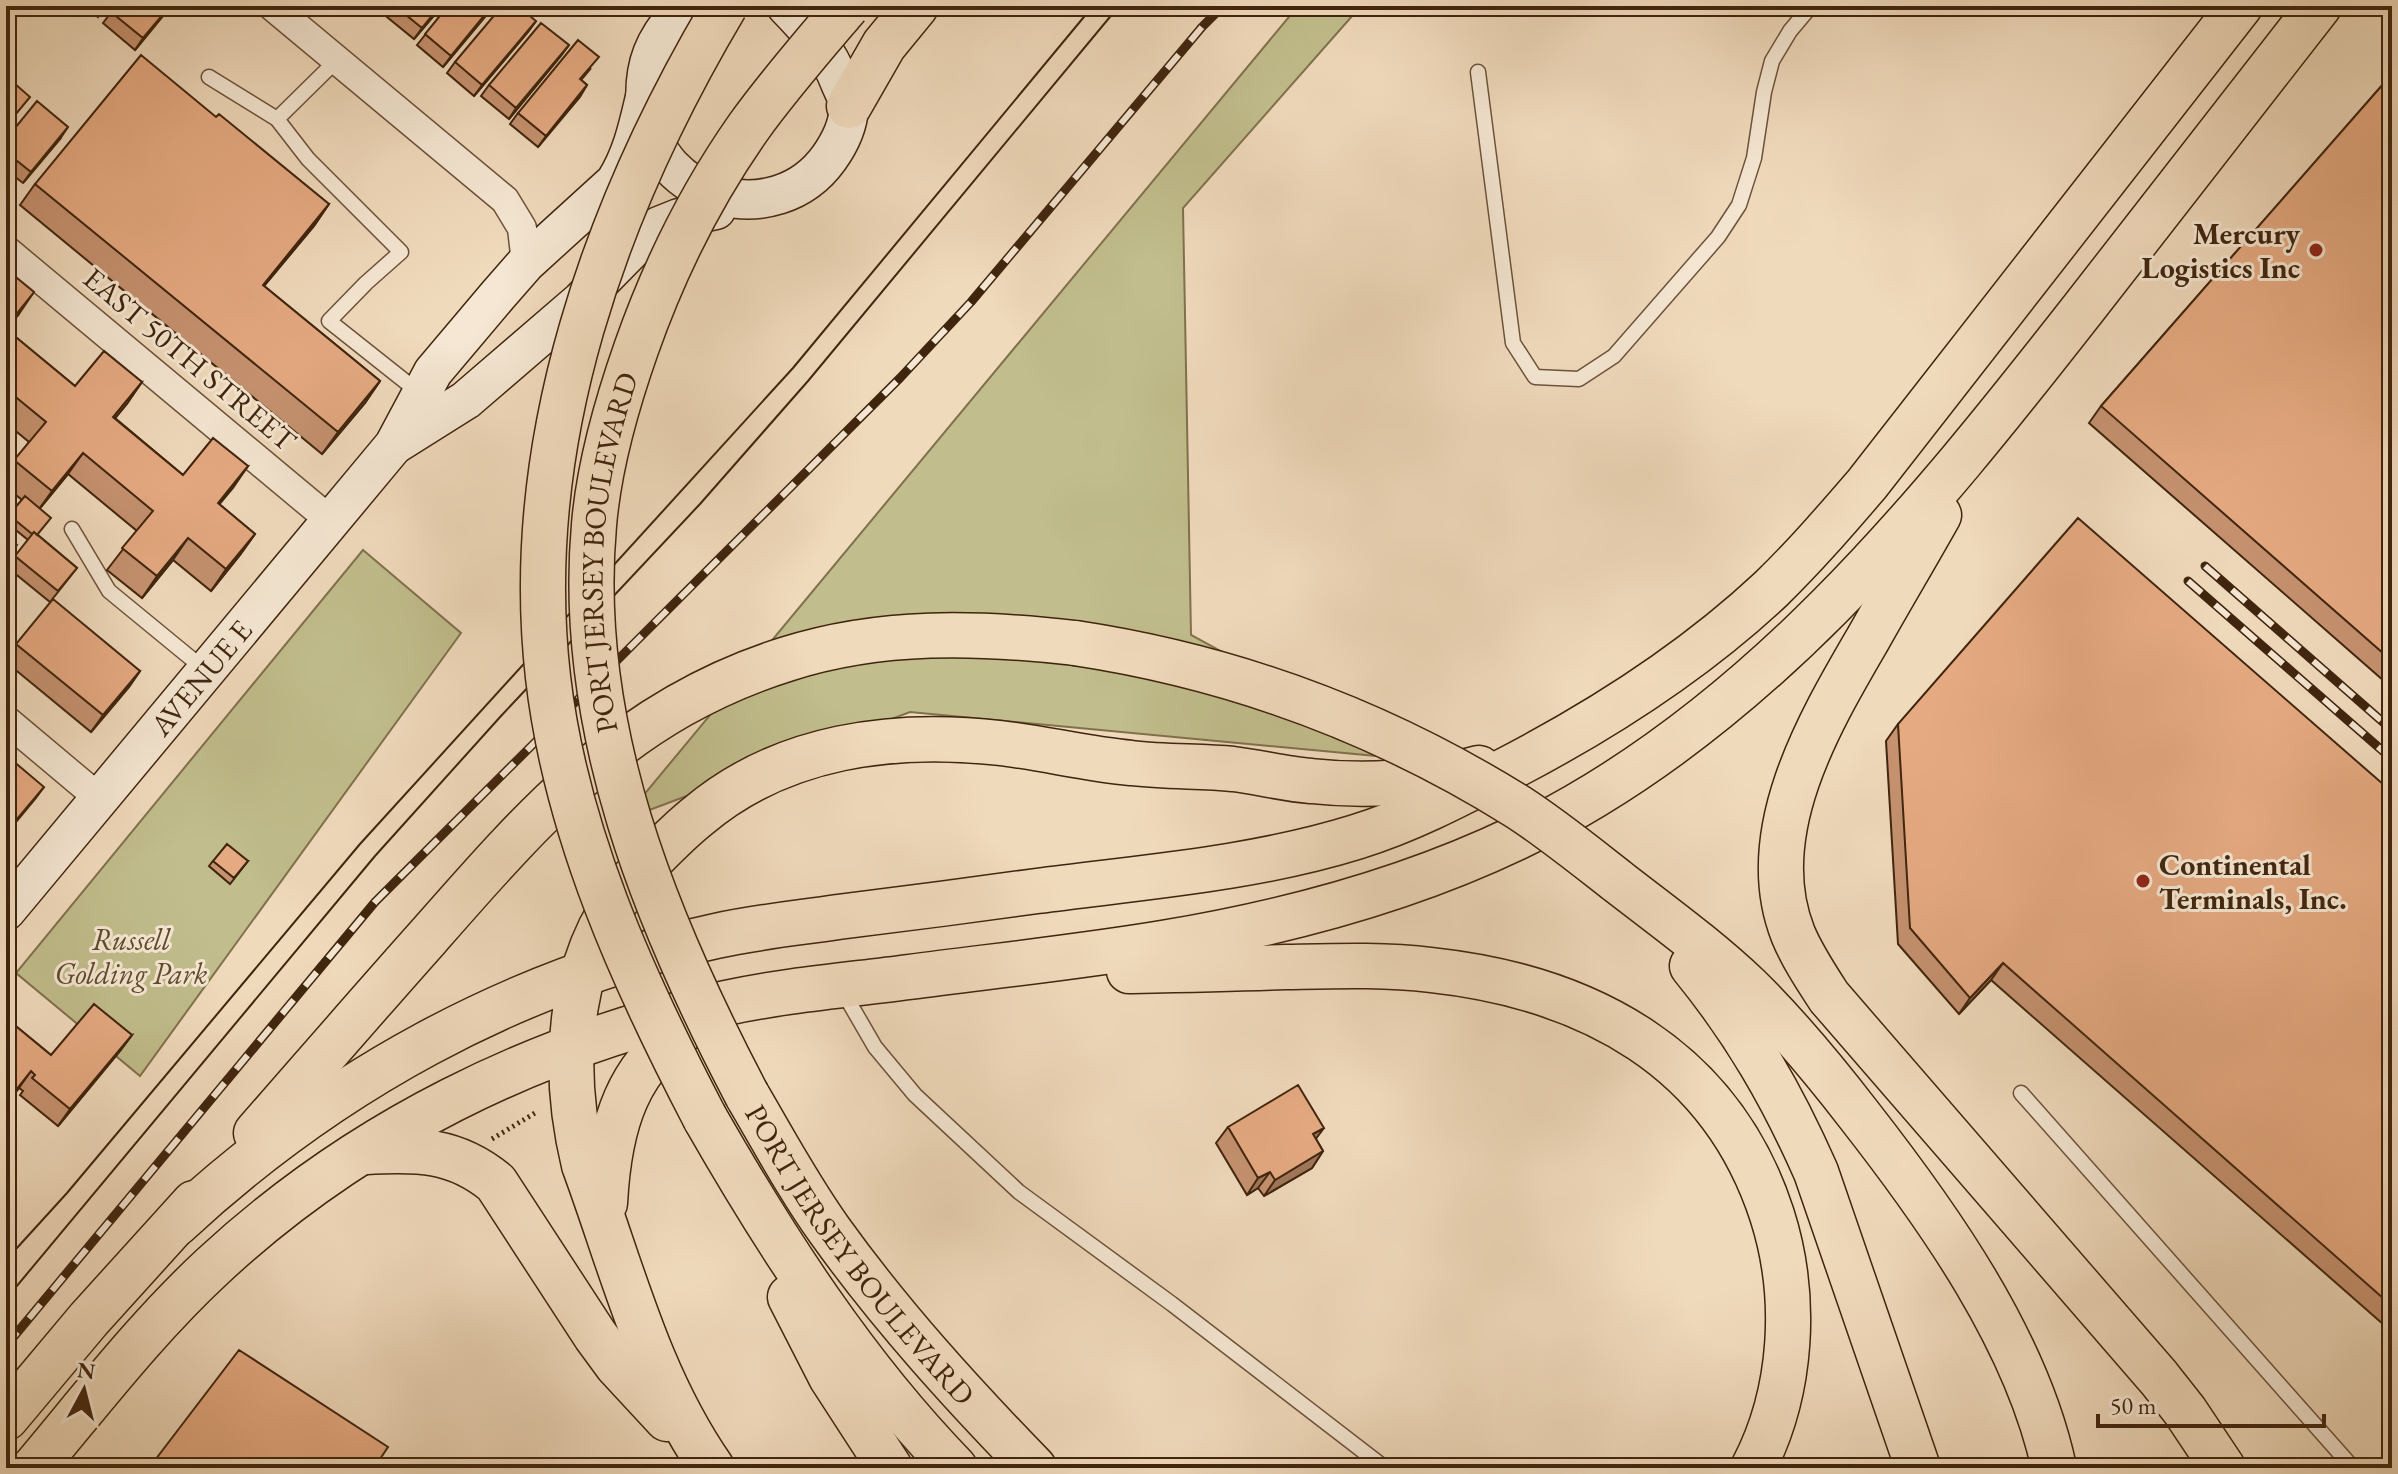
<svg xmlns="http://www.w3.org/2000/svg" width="2398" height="1474" viewBox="0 0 2398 1474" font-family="'EB Garamond',serif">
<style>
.green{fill:#c1bd8c;stroke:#80714d;stroke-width:2}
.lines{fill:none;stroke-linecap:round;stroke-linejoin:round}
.lane-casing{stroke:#6c523a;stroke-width:17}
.street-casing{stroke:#6c523a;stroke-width:31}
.secondary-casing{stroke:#40250e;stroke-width:41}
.highway-casing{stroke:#40250e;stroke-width:47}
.path{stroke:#40250e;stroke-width:5;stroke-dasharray:2 4;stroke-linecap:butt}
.lane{stroke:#f5e7d3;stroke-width:14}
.street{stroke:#f5e7d3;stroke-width:28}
.secondary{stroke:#f5e7d3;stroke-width:38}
.highway{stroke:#f0dabc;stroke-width:44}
.tram{stroke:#40250e;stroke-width:2}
.rail-casing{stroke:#40250e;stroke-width:9}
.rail{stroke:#f5e7d3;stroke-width:6;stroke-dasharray:18;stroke-linecap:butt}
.highway-bridge-casing{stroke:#40250e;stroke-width:47;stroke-linecap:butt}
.highway-bridge{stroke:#f0dabc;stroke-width:44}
.wall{fill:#c69270;stroke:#40250e;stroke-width:2}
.shaded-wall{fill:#a1775b;stroke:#40250e;stroke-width:2}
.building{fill:#e6aa82;stroke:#40250e;stroke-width:2}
.poi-dot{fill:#8f2418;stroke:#f5e7d3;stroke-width:3}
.labels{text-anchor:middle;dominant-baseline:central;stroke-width:6;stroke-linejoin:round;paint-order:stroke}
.poi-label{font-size:30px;font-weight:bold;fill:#40250e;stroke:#f5e7d3;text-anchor:end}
.street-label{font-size:30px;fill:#40250e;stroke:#f5e7d3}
.park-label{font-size:30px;font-style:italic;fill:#604b2e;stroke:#f5e7d3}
</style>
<rect width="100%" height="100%" fill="#f0dabc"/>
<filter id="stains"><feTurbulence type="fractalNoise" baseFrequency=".0025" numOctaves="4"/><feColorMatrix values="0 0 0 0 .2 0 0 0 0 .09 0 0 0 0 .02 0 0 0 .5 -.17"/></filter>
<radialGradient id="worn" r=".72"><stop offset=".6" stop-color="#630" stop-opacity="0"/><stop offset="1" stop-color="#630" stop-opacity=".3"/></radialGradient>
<path class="green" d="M1298,6H1361L1183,208L1191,635L1397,747L1376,756L910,712L623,820Z
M363,550L461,633L140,1076L16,973Z"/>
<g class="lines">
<defs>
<path id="lane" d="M1478,72L1513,343L1535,377L1579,379L1614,356L1718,237L1739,205L1754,158L1764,92L1772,61L1790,31L1811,6
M209,77L277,119L308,159L401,252L366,283L329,321L421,394
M277,119L337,60
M72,529L109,591L204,669
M842,990L875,1047L915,1095L1019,1192L1172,1304L1385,1468
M2021,1093L2353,1468"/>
<path id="street" d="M272,6L505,200L522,228L526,263
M6,250L331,521
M6,720L99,798"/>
<g id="secondary">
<path d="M685,6C654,38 642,65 646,110C655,201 776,232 829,158C839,144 848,126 849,108C849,101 844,92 841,85C827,49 812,33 786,6"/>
<path d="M396,444L466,400L581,301L644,237L659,226L679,218L716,210"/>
<path id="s1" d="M6,911L394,445L433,372L498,295L526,263L615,182C632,155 638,127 645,97"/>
</g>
<g id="highway">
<path d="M849,106L884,45L916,6"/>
<path d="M1939,515C1916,556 1892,596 1869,637C1820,721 1753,833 1793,934C1802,956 1816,977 1829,997L2159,1378L2185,1411L2223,1468"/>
<path d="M1616,880C1661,915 1707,948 1748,987C1788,1026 1825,1071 1859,1115C1938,1216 2027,1341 2054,1468"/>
<path d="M1692,966C1745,1031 1782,1095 1816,1172L1918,1468"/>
<path d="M1129,971C1181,970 1234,969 1286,967C1334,966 1383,964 1431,970C1588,987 1721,1058 1772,1215C1798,1296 1793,1392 1753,1468"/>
<path id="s2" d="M747,1095C774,1141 799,1188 830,1231C891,1316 961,1393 1034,1468"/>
<path d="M705,1118C776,1242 855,1365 955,1468"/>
<path d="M256,1133C313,1068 370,1002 428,937C535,815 626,709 787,659C881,629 978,632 1075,643"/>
<path d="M366,1152C417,1149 455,1149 496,1183L595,1335L617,1365L667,1419"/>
<path d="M605,1203C609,1127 626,1062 697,1021"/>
<path d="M176,1224C328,1083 513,980 716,936C756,927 798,923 838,917C904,909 971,900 1037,891C1143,877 1253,869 1356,837C1408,821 1456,796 1504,771C1599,722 1692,663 1771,589C1805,556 1836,520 1867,484L2240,6"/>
<path d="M790,1297L831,1377L890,1468"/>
<path d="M6,1418L89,1319L194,1203"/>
<path d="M34,1468C92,1399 147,1327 213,1266C356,1133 536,1044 726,1003C786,990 848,985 909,977C993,966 1079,957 1163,943C1284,923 1405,891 1516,838C1754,724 1924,512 2083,309C2161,208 2240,107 2319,6"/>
<path d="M712,1468C648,1376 622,1268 584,1165C559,1062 567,944 645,866C662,849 679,831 698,816C782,745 894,731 1000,743C1044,748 1087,759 1131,763C1165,767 1199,766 1233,769C1259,772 1285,779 1311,781C1366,787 1425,783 1479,768"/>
</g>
</defs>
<use href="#lane" class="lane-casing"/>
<use href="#street" class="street-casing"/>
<use href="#secondary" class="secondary-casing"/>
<use href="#highway" class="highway-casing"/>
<path class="path" d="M492,1139L535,1113"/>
<use href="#lane" class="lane"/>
<use href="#street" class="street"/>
<use href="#secondary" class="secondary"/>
<use href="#highway" class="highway"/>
<path class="tram" d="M6,1260L67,1193L360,844L793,368L1093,6
M6,1299L375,856L501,716L700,504L808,381L1119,6"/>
<defs>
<path id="rail" d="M2205,566L2392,730
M2188,581L2392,759
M6,1346L375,902L900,378L971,302L1202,27L1223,6"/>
</defs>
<use href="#rail" class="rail-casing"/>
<use href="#rail" class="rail"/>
<defs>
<g id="highway-bridge">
<path d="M1075,643C1234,667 1382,722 1518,807C1552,829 1584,855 1616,880"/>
<path id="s3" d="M747,1095C655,920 576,727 594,525C599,465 616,406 636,349C663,272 701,195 748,128C778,86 813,46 847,6"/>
<path d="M705,1118C633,980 566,833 548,677C521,441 606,206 725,6"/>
</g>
</defs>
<use href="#highway-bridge" class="highway-bridge-casing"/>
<use href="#highway-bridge" class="highway-bridge"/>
</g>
<path class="wall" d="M84,6H107L98,17Z
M116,6H171L135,50L103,23Z
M373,6H391L384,15Z
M395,6H442L414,39L387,17Z
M448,6H494L443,67L417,45Z
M536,21L528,32L474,96L447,73L455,62Z
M569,45L509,119L481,96L489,85Z
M591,68L581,80L587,85L538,147L510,124L518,113Z
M2392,74V688L2089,423L2101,406Z
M6,139H60L23,183L6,170Z
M35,184L329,204L314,226L264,286L380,381L365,403L322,454L20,205Z
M6,269L19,314L6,329L75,386L142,382L115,418L183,475L248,466L219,504L255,534L240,555L211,591L173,560L142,598L107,570L137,531L68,474L40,508L38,535L77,568L50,602L7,567L28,540L6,522V519L9,515L22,500L6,487V472L29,442L6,423Z
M16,644L140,671L129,687L91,732L6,662V659Z
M1898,724L2392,792V1332L1991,980L1959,1014L1898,944L1886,741Z
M213,861H248L230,884L209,866Z
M6,1018L51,1055L132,1035L120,1051L58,1126L20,1095L23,1091L19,1088L6,1104Z
M1228,1127L1316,1139L1323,1151L1312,1168L1264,1196L1258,1188L1247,1195L1216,1143Z"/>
<path class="shaded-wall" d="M170,6H171L135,50L143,38Z
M440,6H442L414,39L422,28Z
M492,6H494L443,67L451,56Z
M536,21L528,32L474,96L482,85Z
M569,45L561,56L509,119L516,108Z
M587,85L580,97L538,147L546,136Z
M68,127L60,139L23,183L31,172Z
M329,204L314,226L247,306L263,285Z
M34,292L19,314L6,330V327Z
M380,381L365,403L322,454L338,432Z
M142,382L127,404L98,439L113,417Z
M83,453L68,474L37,512L52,491Z
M248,466L233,488L203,524L218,503Z
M255,534L240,555L211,591L226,569Z
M188,538L173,560L142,598L157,576Z
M140,671L129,687L91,732L103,715Z
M44,787L36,798L6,834L7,831Z
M2003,963L1991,980L1959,1014L1970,998Z
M132,1035L120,1051L58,1126L70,1109Z
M31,1071L19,1088L6,1104L12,1095Z
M1324,1128L1312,1144L1313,1134Z
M1323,1151L1312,1168L1264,1196L1275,1180Z
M1270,1172L1258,1188L1247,1195L1258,1178Z"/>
<path class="building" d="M116,6H170L143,38L111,12Z
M395,6H440L422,28Z
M448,6H492L451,56L425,34Z
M502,6H518L536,21L482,85L455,62Z
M541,23L569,45L516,108L489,85Z
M578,40L599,57L580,79L587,85L546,136L518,113Z
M141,55L216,117L219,114L329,204L263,285L380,381L338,432L35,184Z
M2392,74V661L2101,406Z
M6,76L30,97L6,126Z
M37,101L68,127L31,172L6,152V139Z
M6,269L34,292L6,327Z
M6,329L75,386L104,351L142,382L113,417L183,475L213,438L248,466L218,503L255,534L226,569L188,538L157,576L122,548L153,511L83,453L52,491L14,460L46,422L6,389Z
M25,496L51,518L37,535L34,532L32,534L9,515Z
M6,499L14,505L6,515Z
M2078,518L2392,792V1306L2003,963L1970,998L1910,928L1898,724Z
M34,532L77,568L58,591L15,556Z
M6,536L17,545L6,558Z
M53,599L140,671L103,715L16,644Z
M6,755L44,787L7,831H6Z
M227,844L248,861L234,878L213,861Z
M94,1004L132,1035L70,1109L32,1078L35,1075L31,1071L12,1095L6,1090V1018L51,1055Z
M1298,1085L1324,1128L1313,1134L1323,1151L1275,1180L1270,1172L1258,1178L1228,1127Z
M239,1350L388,1447L374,1468H149Z"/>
<g class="poi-dot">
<circle cx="2316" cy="250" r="8"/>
<circle cx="2143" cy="881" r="8"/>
</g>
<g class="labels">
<g class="poi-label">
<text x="2300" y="233">Mercury<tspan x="2300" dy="34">Logistics Inc</tspan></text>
<text x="2159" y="864" text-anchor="start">Continental<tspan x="2159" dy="34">Terminals, Inc.</tspan></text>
</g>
<g class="street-label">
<text transform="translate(190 359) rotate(40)">EAST 50TH STREET</text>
<text stroke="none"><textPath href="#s3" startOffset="572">PORT JERSEY BOULEVARD</textPath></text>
<text stroke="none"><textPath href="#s1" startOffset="304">AVENUE E</textPath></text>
<text stroke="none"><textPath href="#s2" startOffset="196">PORT JERSEY BOULEVARD</textPath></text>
</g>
<g class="park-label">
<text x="131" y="939">Russell<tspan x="131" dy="34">Golding Park</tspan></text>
</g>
</g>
<rect width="2398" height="1474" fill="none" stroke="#f0dabc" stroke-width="32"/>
<rect x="8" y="8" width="2382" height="1458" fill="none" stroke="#40250e" stroke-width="4"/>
<rect x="16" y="16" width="2366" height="1442" fill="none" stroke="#40250e" stroke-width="2"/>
<g transform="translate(84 1390) rotate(7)" stroke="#f5e7d3" stroke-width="6" paint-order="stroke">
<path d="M0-6L14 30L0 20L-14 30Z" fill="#40250e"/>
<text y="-12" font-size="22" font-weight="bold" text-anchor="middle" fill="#40250e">N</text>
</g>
<path d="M2098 1414v12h226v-12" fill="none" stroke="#40250e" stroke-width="4"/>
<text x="2110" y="1414" font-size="24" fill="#40250e" stroke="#f5e7d3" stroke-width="6" paint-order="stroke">50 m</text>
<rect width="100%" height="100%" filter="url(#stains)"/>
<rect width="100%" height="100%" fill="url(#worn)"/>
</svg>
